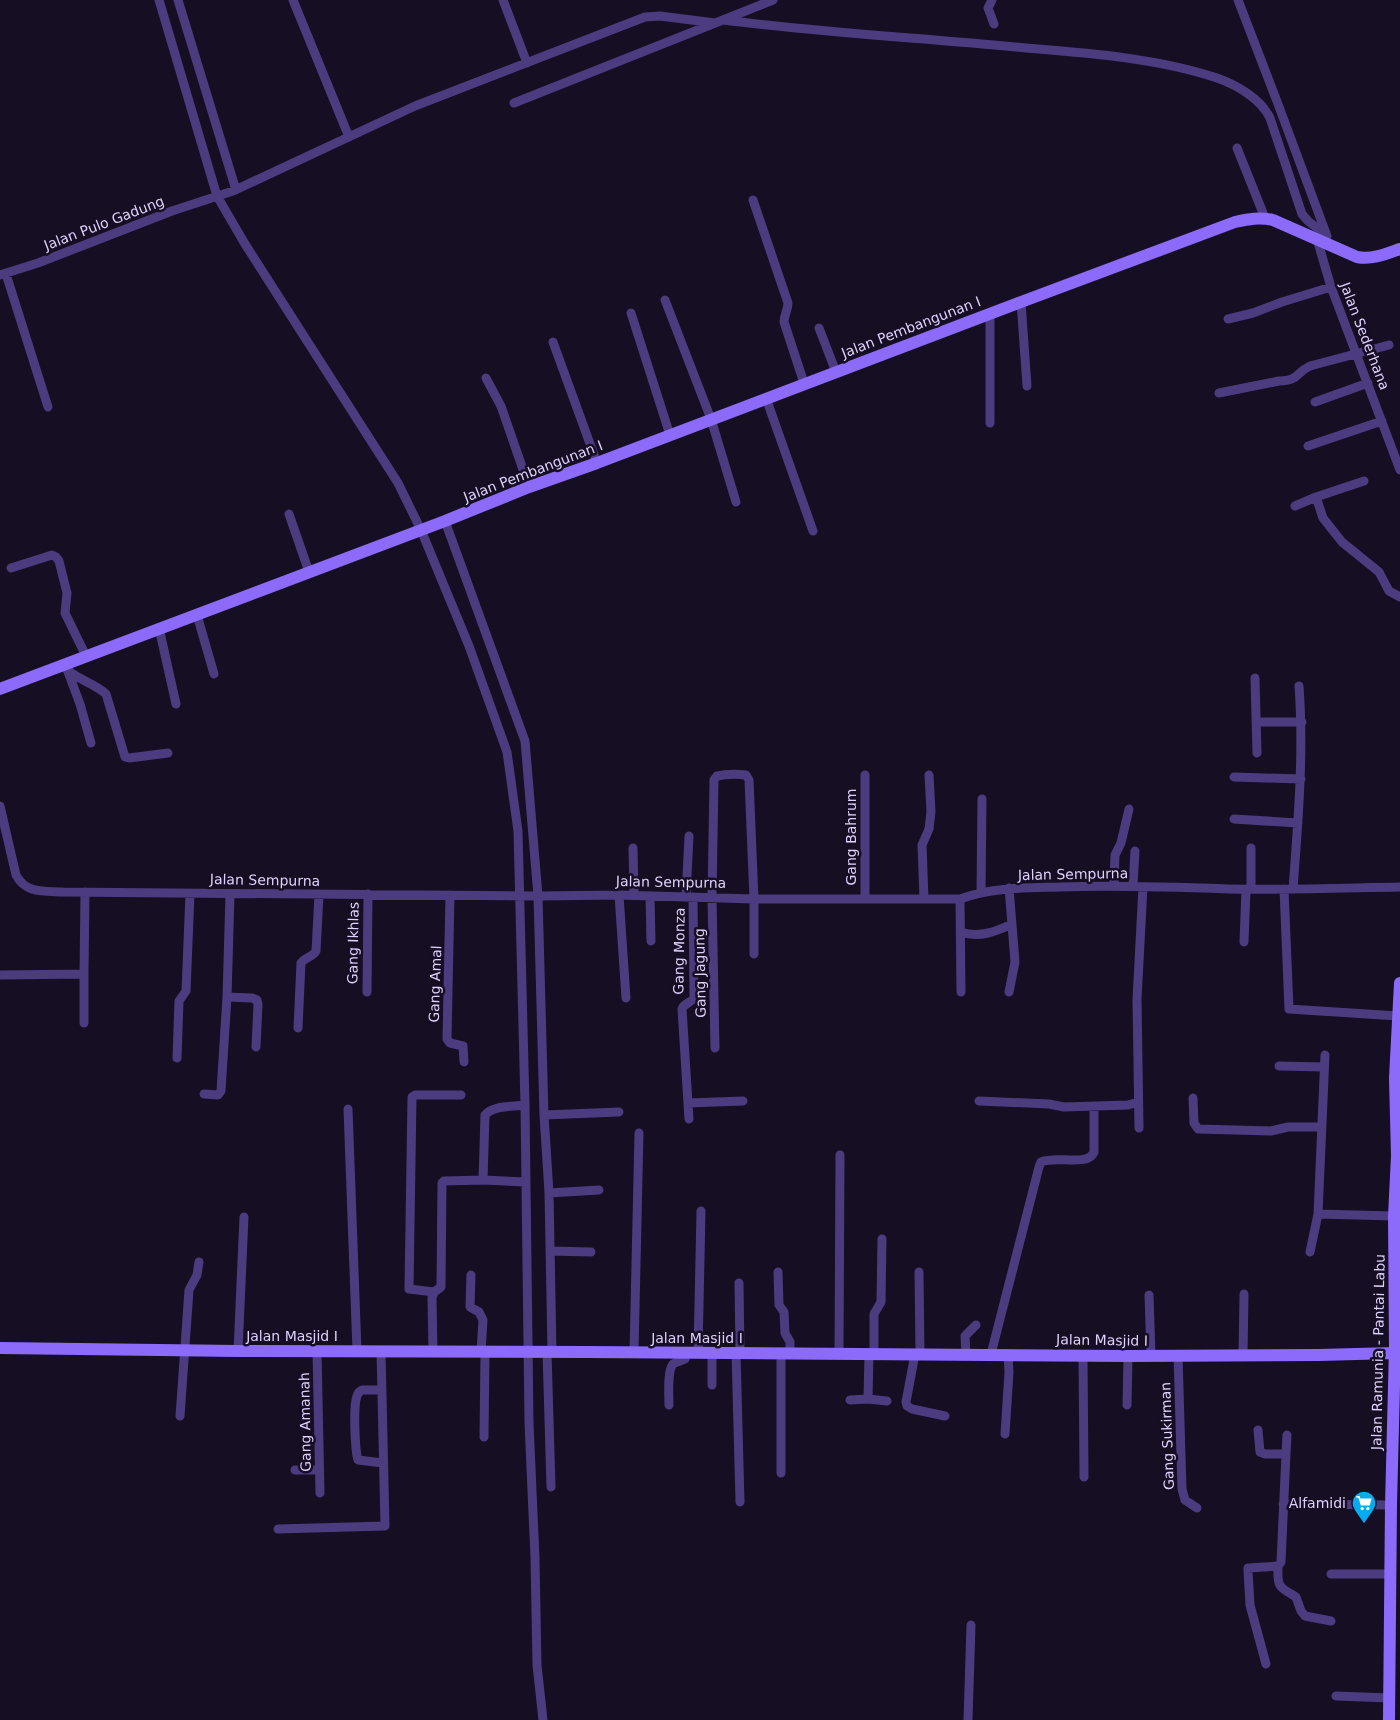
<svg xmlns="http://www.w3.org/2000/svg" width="1400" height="1720" viewBox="0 0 1400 1720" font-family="'DejaVu Sans',sans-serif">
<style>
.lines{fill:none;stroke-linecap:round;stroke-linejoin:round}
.street{stroke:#4c3b7f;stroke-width:9}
.secondary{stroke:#8d6bfa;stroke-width:12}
.labels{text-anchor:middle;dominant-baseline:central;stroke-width:5;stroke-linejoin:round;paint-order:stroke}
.street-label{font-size:14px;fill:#dfd1fd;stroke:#160e22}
.poi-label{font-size:14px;fill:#dfd1fd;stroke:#160e22;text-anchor:end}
</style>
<rect width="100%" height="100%" fill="#160e22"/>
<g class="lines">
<path class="street" d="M159,0L217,196L245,244L398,483L421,530L469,646L507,752L518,831L525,1105L529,1423L535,1558L537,1665L543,1720
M178,0L236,190
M293,0L349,137
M503,0L527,63
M992,0L988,8L994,24
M1238,0L1278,104L1327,236
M724,20C824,33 925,38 1026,48C1088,53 1157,58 1217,78C1237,85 1261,99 1270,118L1302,214L1308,221L1326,235
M514,103L773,0
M1237,148L1265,218
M753,200L788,303C788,310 784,315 784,322L804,383
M1317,239L1331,287L1400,470
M6,274L48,407
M0,275L38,263L172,211L233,191L415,106L645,17L660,16L715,23
M665,300L711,419L736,502
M1021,302L1027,386
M631,313L670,435
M990,314V423
M1228,319L1253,313L1282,302L1331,287
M819,328L836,372
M553,342L597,463
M486,378L501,406L529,487
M1219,393L1279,381C1299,381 1295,373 1310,366L1389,345
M766,398L813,531
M1315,402L1368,383
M1308,446L1382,421
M1316,497L1323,518L1342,542L1379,572L1389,591L1400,597
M1295,506L1316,497L1364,481
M289,514L309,572
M445,521L525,741L538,896L544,1115L549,1193L552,1352
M11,568L52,555L56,557L59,561L67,593L65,613L86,656
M197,615L214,674
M159,628L176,704
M62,665C74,679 93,682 106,694L125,757L129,758L168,753
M68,672L80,704L91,743
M1255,678L1257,753
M1256,722H1302
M865,775V898
M1234,777L1301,779
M0,806L16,875C26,894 44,891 63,892L538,896L619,895L754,899H960C993,887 1026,888 1061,887C1117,885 1173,887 1229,889C1286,890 1343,888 1400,887
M1234,819L1298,823
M633,848L634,895
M1251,848V889
M1114,886L1115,855L1121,843L1129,809
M1133,886L1135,851
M1009,888L1015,962L1009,992
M1284,889L1289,1009L1398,1016
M1293,889C1298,821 1304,754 1299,686
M981,892L982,799
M450,895L447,1039L450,1043L463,1046L464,1062
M619,895L626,998
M650,896L651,941
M686,896L689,836
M924,899L922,845L929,829L931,812L929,775
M960,899L961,992
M961,932C979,938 995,932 1012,924
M1244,942L1246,889
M0,975L84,974L85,892
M367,992L368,894
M227,997L252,998L257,1000L258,1004L256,1047
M84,1023V974
M298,1028L301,963C305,957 313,957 316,951L319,895
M715,1048L712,897L714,780L717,776C726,774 737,774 746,775L749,780L754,899V954
M1325,1055L1318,1214L1394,1216
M177,1058L179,1001L186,991L190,894
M1279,1066L1324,1067
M204,1094L218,1095L221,1091L227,997L230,894
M1193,1098L1194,1123L1198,1129L1271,1131L1288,1127H1321
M979,1101L1049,1104L1064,1107L1128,1105L1138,1102
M688,1103L743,1101
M348,1109L357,1351
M544,1115L619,1112
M689,1119L682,1009C684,1003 691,1003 694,998L693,897
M1139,1128L1137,999L1143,887
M483,1180L526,1182
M549,1193L599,1190
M550,1251L591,1252
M1310,1252L1318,1214
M778,1272L779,1305L784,1312L785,1333L790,1342V1354
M919,1272L920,1354
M471,1275L470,1307L479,1312L483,1320L481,1352
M739,1283L740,1353
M434,1292L409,1289L412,1097L415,1095H461
M1149,1295L1151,1356
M238,1351L244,1217
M317,1351L320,1493
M433,1352L432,1298L434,1292L441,1287L442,1183L444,1181L483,1180L485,1115C493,1105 513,1107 525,1105
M547,1352L551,1487
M634,1352L639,1133
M698,1352L701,1211
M712,1353V1385
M736,1353L740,1502
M874,1353V1314L881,1302L882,1239
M781,1354V1473
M839,1354L840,1155
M915,1354L906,1402L907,1406L912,1409L945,1416
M966,1354L965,1336L976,1325
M991,1354L1039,1167L1041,1162C1055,1155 1089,1167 1094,1152V1107
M1083,1355L1084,1477
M1243,1355L1244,1294
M1178,1356L1182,1489L1185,1500L1197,1508
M382,1390H362C359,1392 358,1392 357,1396C353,1406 355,1450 358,1460L383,1463
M868,1399L887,1401
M850,1400L868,1399L869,1353
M669,1405C669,1396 667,1371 673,1364C676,1362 681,1361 685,1359L687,1352
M1127,1405L1128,1356
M180,1416L189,1290L197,1275L199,1262
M1258,1430L1260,1452L1265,1454H1286L1281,1562L1278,1566L1248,1568V1571L1250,1605L1266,1664
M1005,1434L1009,1372L1008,1354
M484,1437L485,1352
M1286,1454L1287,1435
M295,1470H319
M1283,1504L1391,1505
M278,1529L385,1526L381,1351
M1278,1566C1277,1589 1280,1587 1296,1597L1301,1611L1305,1616L1331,1621
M1331,1574H1391
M1336,1696L1390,1698
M968,1720L971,1625"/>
<path class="secondary" d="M0,689L445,521L529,487L597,463L1021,302L1235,222C1249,219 1259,217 1273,220L1357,257C1372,260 1386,254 1400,249
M0,1348L238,1351L587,1352L1128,1356L1319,1355L1394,1353
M1389,1720L1391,1505L1395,1347L1394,1216L1397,1156L1395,1078L1400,983"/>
</g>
<defs>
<symbol id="supermarket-pin" viewBox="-11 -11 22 30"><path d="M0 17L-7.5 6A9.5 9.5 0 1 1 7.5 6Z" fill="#08aaf2" stroke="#160e22"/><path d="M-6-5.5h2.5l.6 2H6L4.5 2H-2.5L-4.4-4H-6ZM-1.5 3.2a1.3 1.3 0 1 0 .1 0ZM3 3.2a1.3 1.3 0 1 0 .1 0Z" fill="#fff"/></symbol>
</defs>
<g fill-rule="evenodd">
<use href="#supermarket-pin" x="1350" y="1489" width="28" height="38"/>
</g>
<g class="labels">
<g class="street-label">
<text transform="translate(104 223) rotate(-21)">Jalan Pulo Gadung</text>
<text transform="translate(911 327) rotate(-21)">Jalan Pembangunan I</text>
<text transform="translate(1365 336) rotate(69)">Jalan Sederhana</text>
<text transform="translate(533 471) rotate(-21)">Jalan Pembangunan I</text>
<text transform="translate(851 837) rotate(-90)">Gang Bahrum</text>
<text transform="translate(1073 874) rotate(-1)">Jalan Sempurna</text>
<text transform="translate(265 880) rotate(1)">Jalan Sempurna</text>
<text transform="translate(671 882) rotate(1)">Jalan Sempurna</text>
<text transform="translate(353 943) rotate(-89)">Gang Ikhlas</text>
<text transform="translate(679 951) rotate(-89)">Gang Monza</text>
<text transform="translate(700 973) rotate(-91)">Gang Jagung</text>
<text transform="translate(435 984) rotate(-88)">Gang Amal</text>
<text x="292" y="1336">Jalan Masjid I</text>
<text x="697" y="1338">Jalan Masjid I</text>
<text transform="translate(1102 1340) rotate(1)">Jalan Masjid I</text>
<text transform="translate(1378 1352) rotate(-89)">Jalan Ramunia - Pantai Labu</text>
<text transform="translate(305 1422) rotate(-91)">Gang Amanah</text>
<text transform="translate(1167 1436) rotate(-92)">Gang Sukirman</text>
</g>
<g class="poi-label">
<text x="1346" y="1503">Alfamidi</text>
</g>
</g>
</svg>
